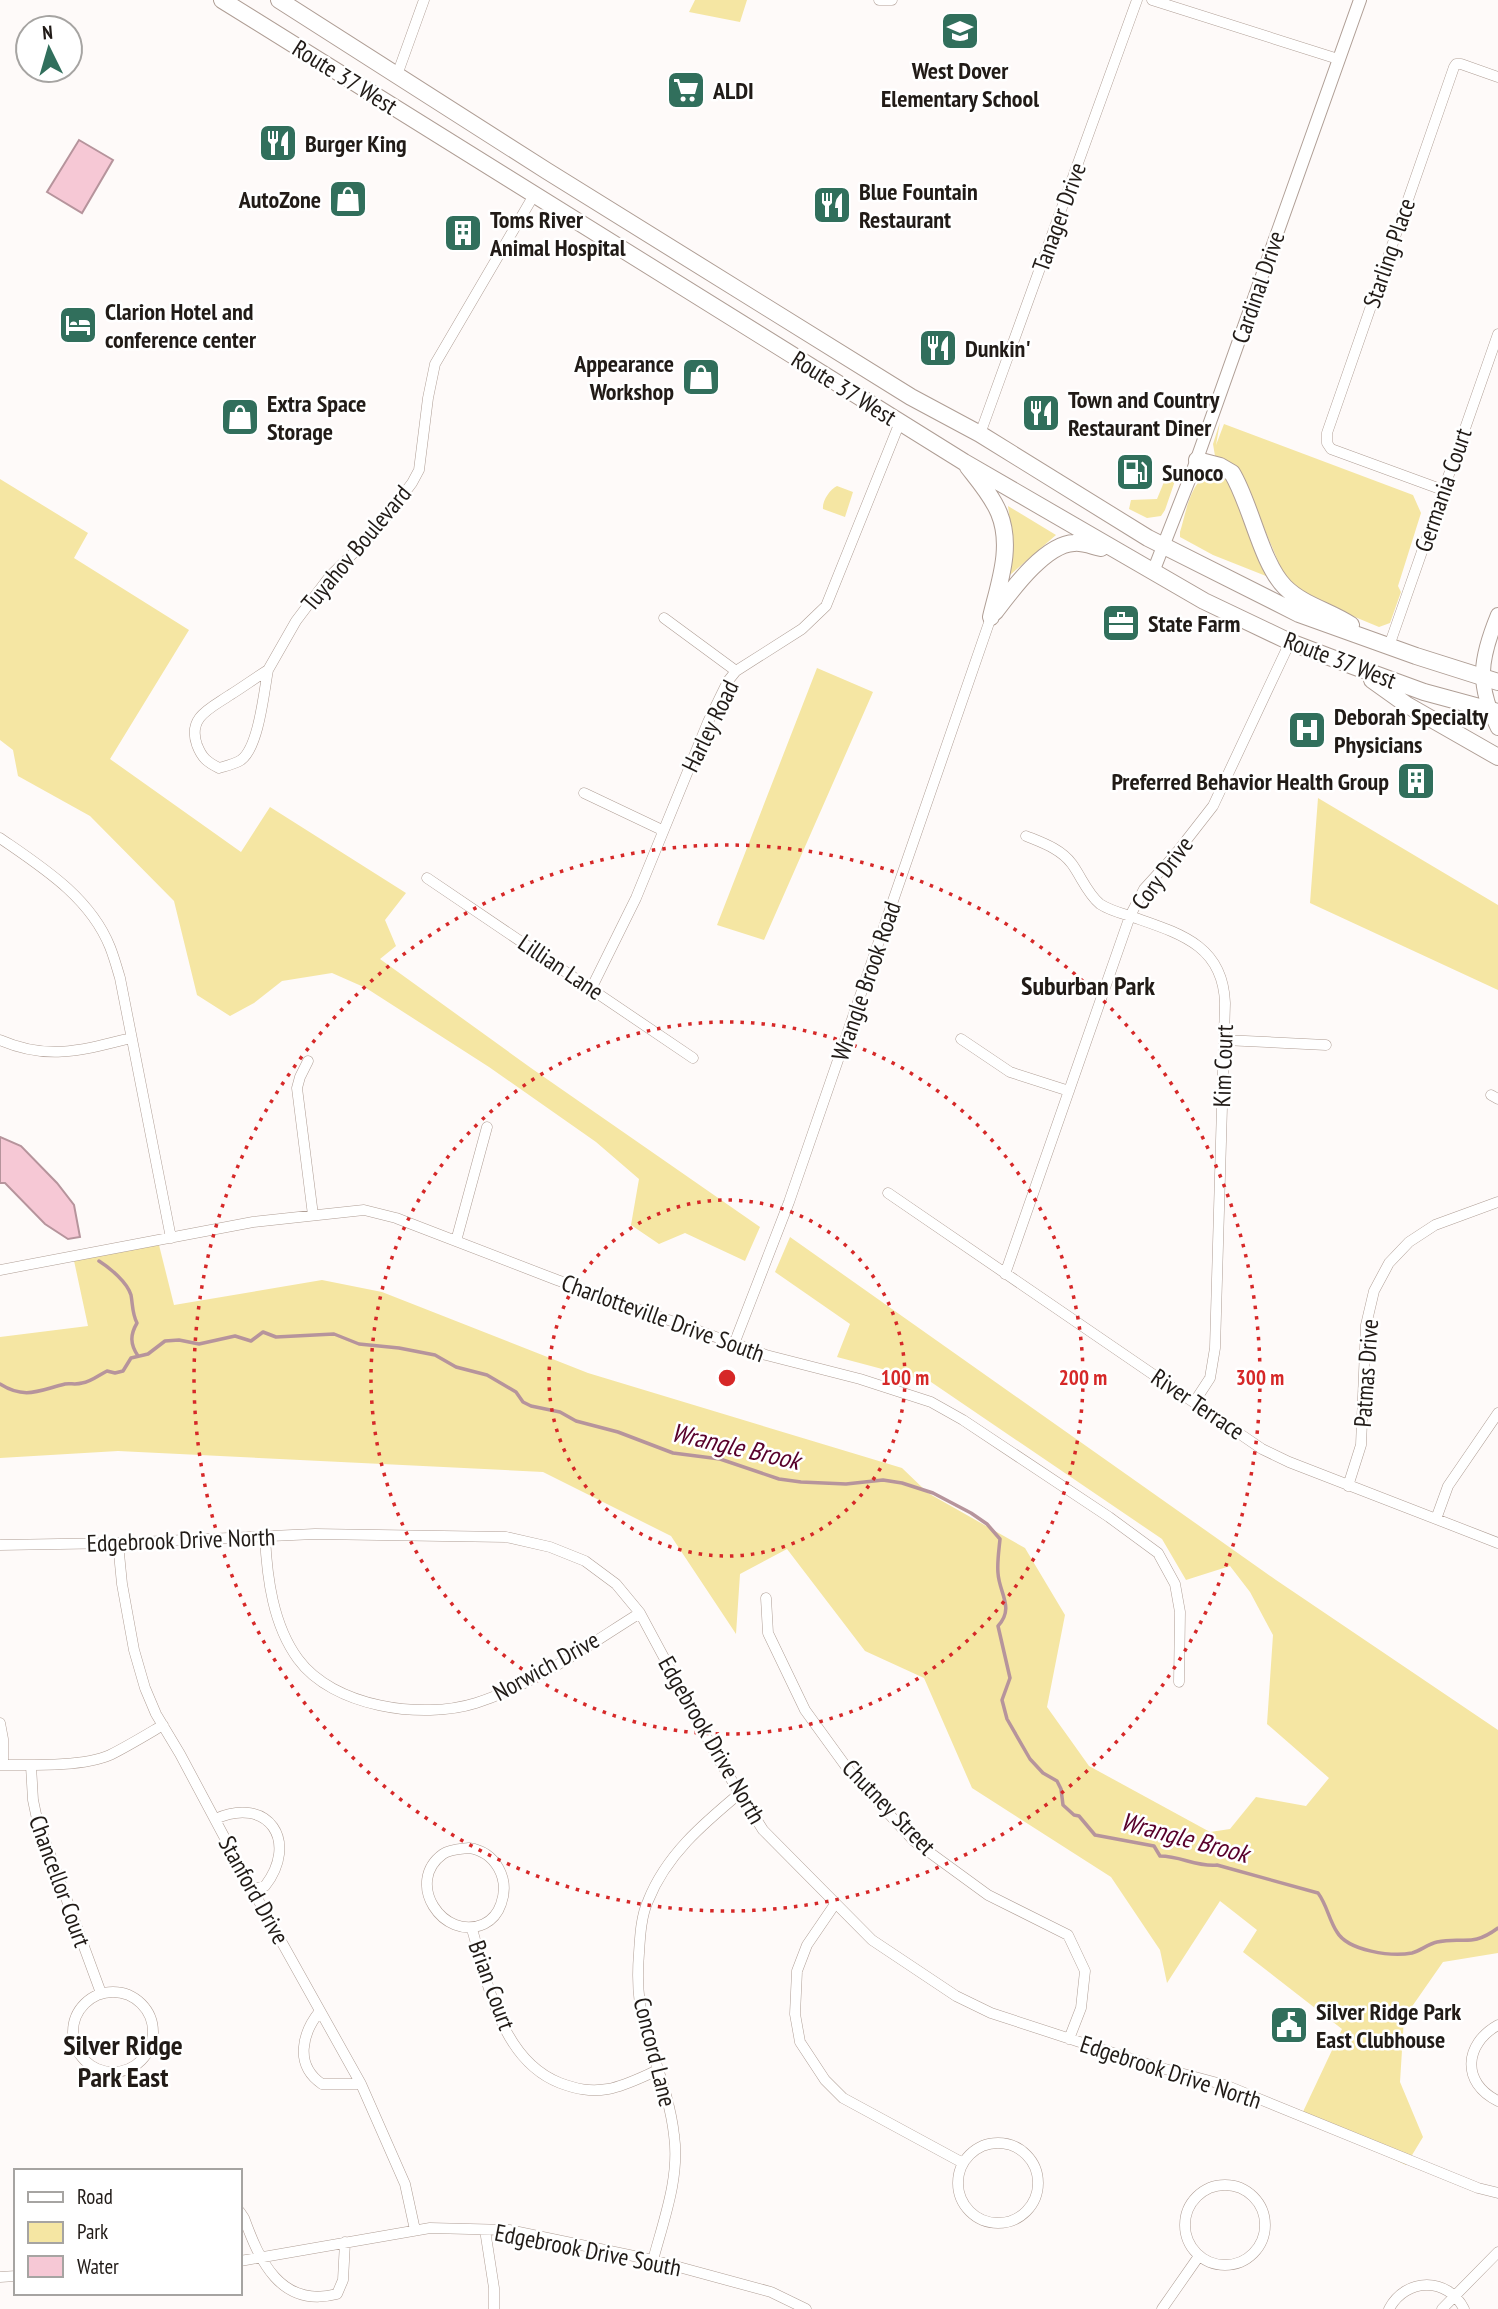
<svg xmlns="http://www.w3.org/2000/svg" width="1498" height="2309" viewBox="0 0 1498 2309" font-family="'PT Sans Narrow',sans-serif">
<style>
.green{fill:#f5e6a3}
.water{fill:#f6c8d5;stroke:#b6949c;stroke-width:2}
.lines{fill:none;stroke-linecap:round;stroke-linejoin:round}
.stream{stroke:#b6949c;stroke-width:3.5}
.minor-casing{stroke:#af9e95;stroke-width:11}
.tertiary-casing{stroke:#af9e95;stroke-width:14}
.secondary-casing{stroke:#af9e95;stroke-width:16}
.trunk-casing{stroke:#af9e95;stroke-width:18}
.minor{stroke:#fff;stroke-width:10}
.tertiary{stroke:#fff;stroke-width:12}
.secondary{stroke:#fff;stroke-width:14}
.trunk{stroke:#fff;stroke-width:16}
.ring{fill:none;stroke:#d62828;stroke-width:3.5;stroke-dasharray:3.5 7}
.labels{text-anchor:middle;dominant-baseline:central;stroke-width:5;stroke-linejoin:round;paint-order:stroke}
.poi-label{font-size:24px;font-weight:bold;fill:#211b17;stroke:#fff;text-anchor:start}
.street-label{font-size:24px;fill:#211b17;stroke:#fff}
.neighbourhood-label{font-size:26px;font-weight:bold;fill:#211b17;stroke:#fff}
.water-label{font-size:26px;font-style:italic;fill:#58002b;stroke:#fff}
.quarter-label{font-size:28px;font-weight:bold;fill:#211b17;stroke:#fff}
.centre{fill:#d62828;stroke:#fff;stroke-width:3.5}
.ring-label{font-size:21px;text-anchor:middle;font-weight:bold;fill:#d62828;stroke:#fff;stroke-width:5;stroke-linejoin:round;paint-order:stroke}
</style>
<rect width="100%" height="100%" fill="#fefaf9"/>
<path class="green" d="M695,0H747L740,22L689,12Z
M1220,422L1216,445L1224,424L1413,495L1421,513L1398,586L1401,592L1390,623L1379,627L1314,600L1289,580L1280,566L1244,480L1215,456L1213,444Z
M1178,472L1165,510L1161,516L1147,518L1129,509L1131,500L1157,499L1166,477Z
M1219,473L1229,480L1267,574L1266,576L1213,555L1180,537V532C1187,510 1191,472 1219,473Z
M0,479L88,533L74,558L189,630L110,759L241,852L270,807L406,893L385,920L396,946L380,959L531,1068L760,1227L745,1261L685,1233L659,1244L631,1225L639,1179L596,1142L489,1067L366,988L332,973L282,981L254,1003L230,1016L197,995L174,901L90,816L18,776L13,750L0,740Z
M837,486L853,492L845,517L823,509C822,501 830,489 837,486Z
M1008,506L1056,535L1010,575L1013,545Z
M817,668L873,692L764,940L717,925Z
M1318,798L1498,905V990L1310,903Z
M790,1237L1276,1580L1498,1730V1953L1443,1962L1404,2018L1400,2082L1423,2137L1406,2165L1301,2116L1342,2029L1243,1952L1257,1930L1220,1901L1167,1983L1160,1950L1111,1877L972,1788L924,1678L865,1651L787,1549L740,1574L736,1634L671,1536L543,1472L118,1451L0,1458V1337L88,1326L73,1256L158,1241L174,1305L322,1280L382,1292L588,1373L902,1468L928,1493L1025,1548L1065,1615L1047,1707L1089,1766L1210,1832L1230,1829L1256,1797L1306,1806L1329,1778L1267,1724L1273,1635L1250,1592L1230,1566L1186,1580L1162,1539L931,1382L837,1357L850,1324L775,1272Z"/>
<path class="water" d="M79,140L113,160L82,213L47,192Z
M0,1137L21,1146L57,1183L74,1205L80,1237L68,1239L45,1224L5,1183H0Z"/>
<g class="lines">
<path class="stream" d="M99,1261C110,1268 127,1282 131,1295C133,1306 132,1313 137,1323C130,1335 130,1344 138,1356
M0,1384C25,1400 40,1390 65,1384C70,1383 76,1385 82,1383C91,1382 99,1375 107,1371L115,1373L123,1371L131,1358L148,1354L165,1341L179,1340L199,1344L235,1336L251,1341L263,1332L276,1337L334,1334L359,1344L399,1348L435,1355L456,1367L487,1375L516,1392L523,1402L531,1406L560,1412L576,1421L618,1432L673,1453L720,1459L779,1479L801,1482L846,1484L883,1480L902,1483L933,1493L971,1513L987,1524L1000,1539C999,1550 997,1562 998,1573C999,1593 1015,1608 998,1626L1010,1678L1002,1700L1007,1719L1030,1759L1043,1773L1057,1781L1061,1789L1063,1805L1074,1815L1079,1816L1095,1835L1154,1846L1160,1856C1181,1856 1196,1867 1217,1865L1318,1893C1327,1905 1329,1920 1337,1932C1348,1951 1392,1957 1412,1953C1420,1951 1428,1944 1437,1942C1464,1936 1471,1948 1498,1928"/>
<defs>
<path id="minor" d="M879,0H892
M1152,0L1338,59
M397,75L424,0
M980,434L1137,0
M1443,490L1331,449L1327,443V433L1454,67L1456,64H1461L1498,77
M664,618L736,671
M1389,646L1498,334
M268,670L296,621L330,576L374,533L412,483L419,470L428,398L435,364L534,195
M268,670C264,691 259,747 241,760C235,764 226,766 219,768C207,762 202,758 197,745C187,717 211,708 230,695C243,687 255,678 268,670Z
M584,793L662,830
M1026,836C1043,843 1061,849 1072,864C1082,878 1087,893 1100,904C1109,910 1120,913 1130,916C1178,933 1223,944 1225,1003L1215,1348L1210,1378L1195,1401
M0,838C42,867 90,897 110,947C114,957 117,968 120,978L171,1238
M427,878L693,1058
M592,987L636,898L708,722L728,681L736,671L802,629L826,606L900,422
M961,1039L1010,1072L1069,1091
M0,1040C48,1061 83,1050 131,1038
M1224,1040L1326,1045
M308,1061L300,1077L297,1088L313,1215
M1491,1095L1498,1099
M888,1193L1262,1449L1289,1462L1498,1543
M456,1241L487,1127
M0,1270L253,1222L364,1210L396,1218L557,1280L766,1355L860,1379L931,1402L963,1420L1109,1517L1158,1553L1175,1584L1180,1612L1179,1682
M1005,1274L1130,916L1144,889L1174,856L1213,806L1290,642
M734,1344L789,1202L991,617
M1348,1486L1361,1445L1366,1325L1374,1291L1389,1263L1409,1242L1435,1225L1498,1202
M1436,1519L1448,1486L1498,1413
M265,1537C267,1578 273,1625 298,1659C333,1707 422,1720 476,1703C535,1684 587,1646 640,1613
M118,1543L122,1584L134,1650L145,1688L156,1714L180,1754L252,1889L361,2084L405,2184L415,2230
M0,1545L118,1543L315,1534L506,1537L550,1547L585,1561L616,1584L640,1613L719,1760L763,1830L872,1940L956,1996L991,2013L1150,2065L1225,2085L1478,2188L1498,2193
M766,1598L768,1633L805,1710L850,1772L914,1841L988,1895L1068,1935L1085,1971L1081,2008L1069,2039
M0,1723L3,1739V1765
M0,1765C30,1765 83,1767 110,1755C128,1746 146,1735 163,1725
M31,1766L33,1800L37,1819L101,1993
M215,1819C269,1795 299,1842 265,1886L252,1889
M469,1848C496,1852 510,1879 501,1904C498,1913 492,1920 484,1924C443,1942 404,1882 443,1854C450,1849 461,1849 469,1848Z
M835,1904L807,1945L797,1971L795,2014L800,2042L825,2080L843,2098L963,2163
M472,1929C488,1984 501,2060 560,2083C576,2089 590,2092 608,2089C625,2086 642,2077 658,2070
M73 2032a40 40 0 1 1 80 0a40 40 0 1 1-80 0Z
M320,2011C302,2033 294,2065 322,2084H361
M1498,2025C1464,2044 1461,2083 1498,2101
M958 2183a40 40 0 1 1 80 0a40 40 0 1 1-80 0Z
M1185 2225a40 40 0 1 1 80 0a40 40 0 1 1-80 0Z
M240,2212L244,2218C259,2259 280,2309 337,2294L343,2280L345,2242
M485,2230L494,2288V2309
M653,2260C664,2219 680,2177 674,2135C670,2098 655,2063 645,2027C638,2004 637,1977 639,1953C640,1937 641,1916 648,1901C666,1855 703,1824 740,1793
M240,2261L430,2228L509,2230L653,2260L771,2292L806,2309
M0,2277L16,2276
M1162,2309L1199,2256
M1389,2309C1406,2277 1448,2277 1464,2309
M1442,2309L1498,2252"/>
<path id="tertiary" d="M1153,572L1193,470L1360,0"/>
<path id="secondary" d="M1498,615C1480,659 1476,684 1498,728"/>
<path id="trunk" d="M222,0L964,462L1204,601L1290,642L1353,666L1424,692L1498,712
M279,0L547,171L911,397L980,434L1148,538L1299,614L1416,656L1498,682
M1197,460L1220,466L1232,473C1251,504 1261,563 1285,587C1303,605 1330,611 1351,625
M968,467C979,481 992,496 999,513C1013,547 999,583 991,617
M995,612C1011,591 1045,544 1074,543C1082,542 1092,546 1101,548
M1372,680L1407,705L1498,757"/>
</defs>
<use href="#minor" class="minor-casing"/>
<use href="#tertiary" class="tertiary-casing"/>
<use href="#secondary" class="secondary-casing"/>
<use href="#trunk" class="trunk-casing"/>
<use href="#minor" class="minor"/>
<use href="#tertiary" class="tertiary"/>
<use href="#secondary" class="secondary"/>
<use href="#trunk" class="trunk"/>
</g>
<g class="ring">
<circle cx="727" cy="1378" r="178"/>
<circle cx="727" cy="1378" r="356"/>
<circle cx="727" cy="1378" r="533"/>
</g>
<defs>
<symbol id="school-square" viewBox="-11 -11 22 22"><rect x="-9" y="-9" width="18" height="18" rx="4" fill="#316f5c" stroke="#fff"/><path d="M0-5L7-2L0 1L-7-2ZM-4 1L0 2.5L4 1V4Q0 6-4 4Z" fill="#fff"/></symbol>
<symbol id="supermarket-square" viewBox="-11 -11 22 22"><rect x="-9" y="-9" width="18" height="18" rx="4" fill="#316f5c" stroke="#fff"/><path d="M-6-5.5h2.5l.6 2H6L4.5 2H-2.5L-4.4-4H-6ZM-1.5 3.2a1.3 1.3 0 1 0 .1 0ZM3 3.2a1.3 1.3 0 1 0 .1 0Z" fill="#fff"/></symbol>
<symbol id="restaurant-square" viewBox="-11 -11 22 22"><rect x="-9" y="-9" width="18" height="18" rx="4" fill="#316f5c" stroke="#fff"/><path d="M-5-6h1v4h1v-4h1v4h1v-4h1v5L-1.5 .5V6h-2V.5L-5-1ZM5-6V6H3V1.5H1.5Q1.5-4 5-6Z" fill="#fff"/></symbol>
<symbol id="shop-square" viewBox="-11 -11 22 22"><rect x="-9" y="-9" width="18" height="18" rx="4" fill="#316f5c" stroke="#fff"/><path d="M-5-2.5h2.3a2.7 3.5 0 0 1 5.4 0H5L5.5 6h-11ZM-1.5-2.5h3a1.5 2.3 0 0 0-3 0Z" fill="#fff"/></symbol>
<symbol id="building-square" viewBox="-11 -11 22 22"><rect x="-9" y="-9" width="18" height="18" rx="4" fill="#316f5c" stroke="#fff"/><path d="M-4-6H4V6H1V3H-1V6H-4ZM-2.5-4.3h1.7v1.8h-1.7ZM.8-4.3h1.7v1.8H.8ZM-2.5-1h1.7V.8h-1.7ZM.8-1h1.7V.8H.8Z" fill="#fff"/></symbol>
<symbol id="hotel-square" viewBox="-11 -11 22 22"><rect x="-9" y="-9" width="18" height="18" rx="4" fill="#316f5c" stroke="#fff"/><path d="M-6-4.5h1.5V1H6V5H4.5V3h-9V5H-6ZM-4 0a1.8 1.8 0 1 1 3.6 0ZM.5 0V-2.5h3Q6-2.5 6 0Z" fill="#fff"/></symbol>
<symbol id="fuel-square" viewBox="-11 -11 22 22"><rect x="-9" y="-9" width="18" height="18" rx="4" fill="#316f5c" stroke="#fff"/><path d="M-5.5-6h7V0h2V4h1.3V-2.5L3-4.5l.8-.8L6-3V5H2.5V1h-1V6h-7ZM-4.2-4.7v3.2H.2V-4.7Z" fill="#fff"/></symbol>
<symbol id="office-square" viewBox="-11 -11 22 22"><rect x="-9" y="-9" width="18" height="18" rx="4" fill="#316f5c" stroke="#fff"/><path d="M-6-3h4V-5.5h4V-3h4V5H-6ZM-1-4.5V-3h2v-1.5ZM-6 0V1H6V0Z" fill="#fff"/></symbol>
<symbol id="hospital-square" viewBox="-11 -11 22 22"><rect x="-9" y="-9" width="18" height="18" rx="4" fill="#316f5c" stroke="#fff"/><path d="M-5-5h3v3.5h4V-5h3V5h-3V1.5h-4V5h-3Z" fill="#fff"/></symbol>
<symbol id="civic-square" viewBox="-11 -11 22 22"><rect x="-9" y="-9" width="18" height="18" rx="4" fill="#316f5c" stroke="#fff"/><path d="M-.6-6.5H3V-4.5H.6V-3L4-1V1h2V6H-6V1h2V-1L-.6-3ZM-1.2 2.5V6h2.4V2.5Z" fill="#fff"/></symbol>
</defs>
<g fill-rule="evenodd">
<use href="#school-square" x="938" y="9" width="44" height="44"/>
<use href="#supermarket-square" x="664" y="68" width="44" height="44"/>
<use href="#restaurant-square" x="256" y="121" width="44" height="44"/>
<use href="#shop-square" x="326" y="177" width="44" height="44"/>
<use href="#restaurant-square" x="810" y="183" width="44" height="44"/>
<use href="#building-square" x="441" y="211" width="44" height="44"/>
<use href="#hotel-square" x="56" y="303" width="44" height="44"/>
<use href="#restaurant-square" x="916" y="326" width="44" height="44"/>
<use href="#shop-square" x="679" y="355" width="44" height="44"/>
<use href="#restaurant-square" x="1019" y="391" width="44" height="44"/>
<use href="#shop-square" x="218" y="395" width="44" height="44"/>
<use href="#fuel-square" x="1113" y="450" width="44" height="44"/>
<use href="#office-square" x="1099" y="601" width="44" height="44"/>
<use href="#hospital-square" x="1285" y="708" width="44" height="44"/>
<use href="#building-square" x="1394" y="759" width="44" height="44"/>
<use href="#civic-square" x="1267" y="2003" width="44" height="44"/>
</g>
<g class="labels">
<g class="poi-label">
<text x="960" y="70" text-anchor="middle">West Dover<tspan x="960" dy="28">Elementary School</tspan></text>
<text x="713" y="90">ALDI</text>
<text x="305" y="143">Burger King</text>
<text x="859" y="191">Blue Fountain<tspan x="859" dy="28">Restaurant</tspan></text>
<text x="321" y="199" text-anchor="end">AutoZone</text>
<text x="490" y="219">Toms River<tspan x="490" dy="28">Animal Hospital</tspan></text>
<text x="105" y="311">Clarion Hotel and<tspan x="105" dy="28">conference center</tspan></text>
<text x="965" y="348">Dunkin'</text>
<text x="674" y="363" text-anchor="end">Appearance<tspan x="674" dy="28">Workshop</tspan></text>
<text x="1068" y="399">Town and Country<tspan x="1068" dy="28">Restaurant Diner</tspan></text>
<text x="267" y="403">Extra Space<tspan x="267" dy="28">Storage</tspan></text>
<text x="1162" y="472">Sunoco</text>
<text x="1148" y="623">State Farm</text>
<text x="1334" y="716">Deborah Specialty<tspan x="1334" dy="28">Physicians</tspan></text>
<text x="1389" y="781" text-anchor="end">Preferred Behavior Health Group</text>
<text x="1316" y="2011">Silver Ridge Park<tspan x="1316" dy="28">East Clubhouse</tspan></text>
</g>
<g class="street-label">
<text transform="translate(345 77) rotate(32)">Route 37 West</text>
<text transform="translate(1059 217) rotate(-70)">Tanager Drive</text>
<text transform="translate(1389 253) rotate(-71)">Starling Place</text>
<text transform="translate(1258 287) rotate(-71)">Cardinal Drive</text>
<text transform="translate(844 388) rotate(32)">Route 37 West</text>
<text transform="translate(1443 490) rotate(-71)">Germania Court</text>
<text transform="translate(356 548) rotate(-50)">Tuyahov Boulevard</text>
<text transform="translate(1340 660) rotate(21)">Route 37 West</text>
<text transform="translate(710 726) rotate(-64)">Harley Road</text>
<text transform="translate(1162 873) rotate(-53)">Cory Drive</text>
<text transform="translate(561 967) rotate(34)">Lillian Lane</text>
<text transform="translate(866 981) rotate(-71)">Wrangle Brook Road</text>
<text transform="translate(1223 1066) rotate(-88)">Kim Court</text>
<text transform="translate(663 1318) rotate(20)">Charlotteville Drive South</text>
<text transform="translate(1366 1373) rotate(-86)">Patmas Drive</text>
<text transform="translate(1198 1404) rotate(34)">River Terrace</text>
<text transform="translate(181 1540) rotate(-2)">Edgebrook Drive North</text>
<text transform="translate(546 1666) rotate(-29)">Norwich Drive</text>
<text transform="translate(712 1740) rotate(60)">Edgebrook Drive North</text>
<text transform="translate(889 1807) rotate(46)">Chutney Street</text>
<text transform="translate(60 1881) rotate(70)">Chancellor Court</text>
<text transform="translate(254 1890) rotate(61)">Stanford Drive</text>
<text transform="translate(492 1985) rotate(70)">Brian Court</text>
<text transform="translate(655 2052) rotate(76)">Concord Lane</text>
<text transform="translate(1171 2072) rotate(18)">Edgebrook Drive North</text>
<text transform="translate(588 2250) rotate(11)">Edgebrook Drive South</text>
</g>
<g class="neighbourhood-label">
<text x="1088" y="985">Suburban Park</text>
</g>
<g class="water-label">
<text transform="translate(736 1446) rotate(13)">Wrangle Brook</text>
<text transform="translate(1185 1837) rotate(15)">Wrangle Brook</text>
</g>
<g class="quarter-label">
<text x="123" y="2044">Silver Ridge<tspan x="123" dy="32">Park East</tspan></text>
</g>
</g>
<circle cx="727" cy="1378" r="10" class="centre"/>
<g class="ring-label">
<text x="905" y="1385">100 m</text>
<text x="1083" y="1385">200 m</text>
<text x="1260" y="1385">300 m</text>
</g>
<rect x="14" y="2169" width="228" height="126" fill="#ffffff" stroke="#a6a4a2" stroke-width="2"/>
<rect x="28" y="2192" width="35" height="10" fill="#ffffff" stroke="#a6a4a2" stroke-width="2"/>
<text x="77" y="2204" font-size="21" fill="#211b17">Road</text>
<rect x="28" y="2222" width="35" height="21" fill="#f5e6a3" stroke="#a6a4a2" stroke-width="2"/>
<text x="77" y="2239" font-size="21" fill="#211b17">Park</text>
<rect x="28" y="2256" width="35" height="21" fill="#f6c8d5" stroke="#a6a4a2" stroke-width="2"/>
<text x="77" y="2274" font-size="21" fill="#211b17">Water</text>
<g transform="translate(49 49) rotate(355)"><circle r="33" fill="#ffffff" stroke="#a6a4a2" stroke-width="2"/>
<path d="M0-5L12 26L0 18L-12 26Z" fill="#316f5c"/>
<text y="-10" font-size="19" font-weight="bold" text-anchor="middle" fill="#211b17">N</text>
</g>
</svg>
